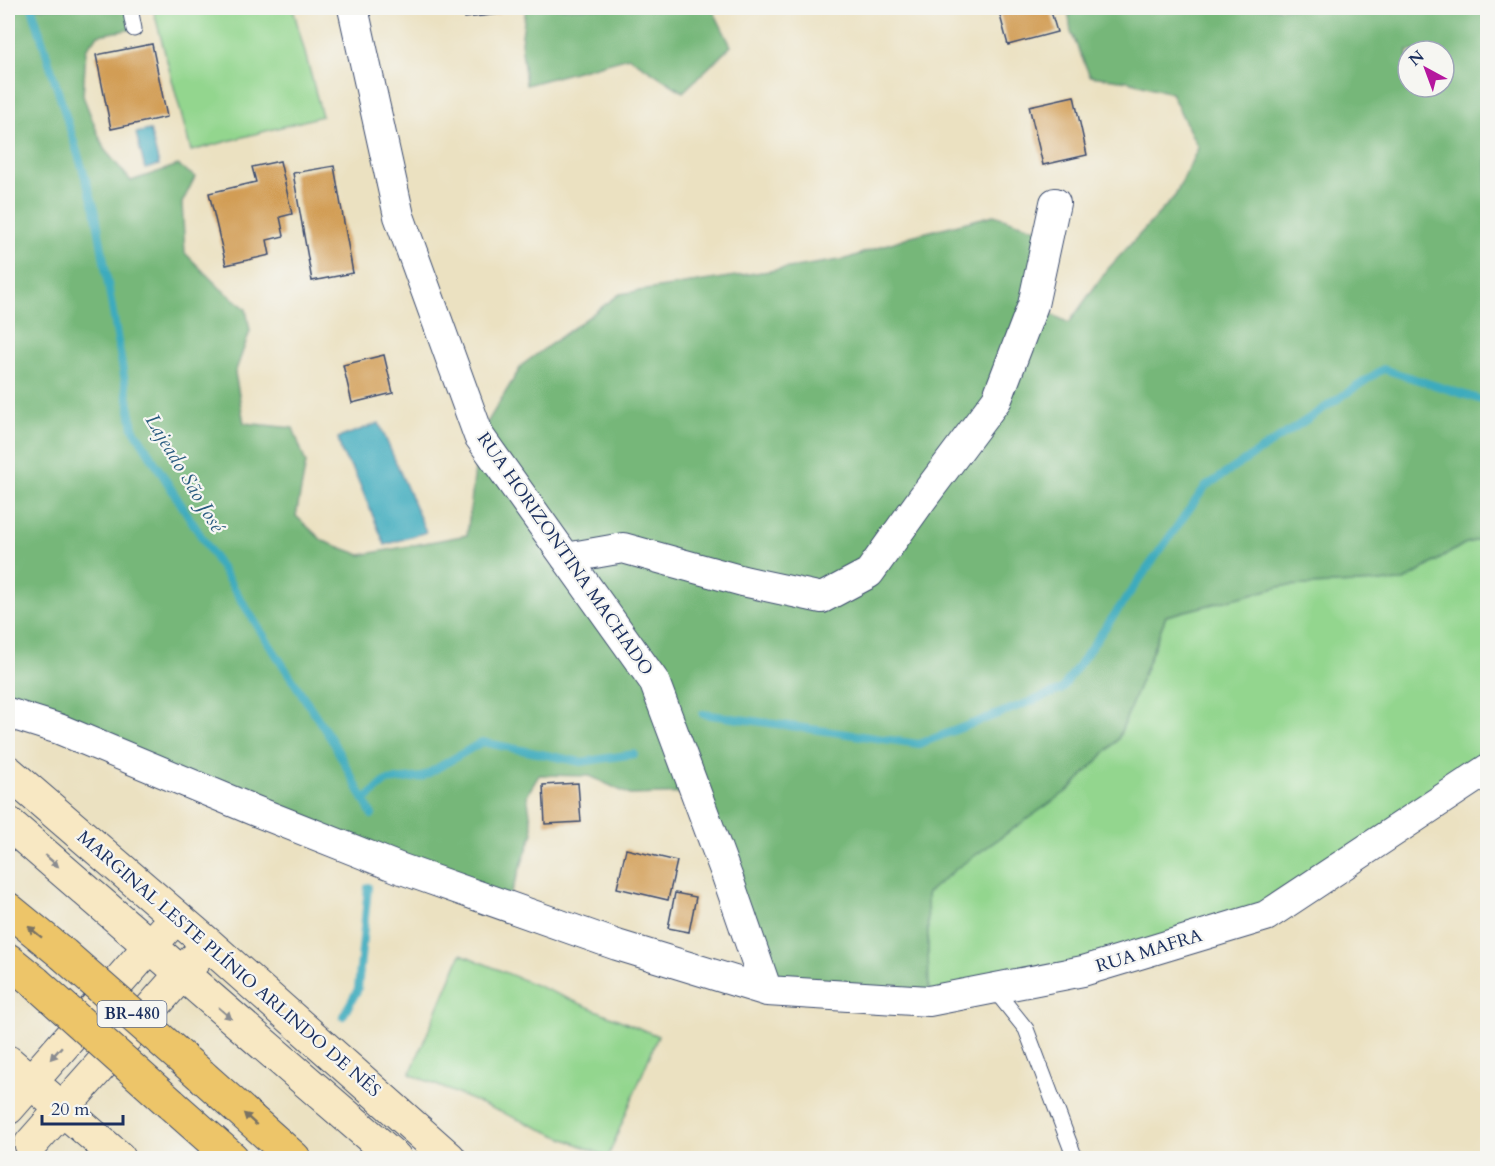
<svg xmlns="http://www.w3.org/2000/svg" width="1495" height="1166" viewBox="0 0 1495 1166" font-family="Cardo,serif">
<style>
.green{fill:#93d68e;stroke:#578276;stroke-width:1.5}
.forest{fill:#76b779;stroke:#48736c;stroke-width:1.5;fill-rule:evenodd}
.water{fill:#3eabbd;stroke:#2c6d8e;stroke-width:1.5}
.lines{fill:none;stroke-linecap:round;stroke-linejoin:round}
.stream{stroke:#3eabbd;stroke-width:8}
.building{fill:#d29d55}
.lane-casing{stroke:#3a4a6d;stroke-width:17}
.street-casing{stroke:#3a4a6d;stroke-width:32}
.secondary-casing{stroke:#3a4a6d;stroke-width:35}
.highway-casing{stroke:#3a4a6d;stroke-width:35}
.lane{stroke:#fff;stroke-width:15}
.street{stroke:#fff;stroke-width:30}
.secondary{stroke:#f8e8c3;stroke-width:33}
.highway{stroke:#edc569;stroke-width:33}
.highway-bridge-casing{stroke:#3a4a6d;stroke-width:35;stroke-linecap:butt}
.highway-bridge{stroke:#edc569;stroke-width:33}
.oneway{fill:#8a8c90}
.oneway2{fill:#797263}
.labels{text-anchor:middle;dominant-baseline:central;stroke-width:4.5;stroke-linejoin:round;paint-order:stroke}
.shield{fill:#f6f6f2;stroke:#5d6b8a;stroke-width:1.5}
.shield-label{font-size:16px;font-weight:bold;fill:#1b2f5e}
.street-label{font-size:18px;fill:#1b2f5e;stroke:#f6f6f2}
.water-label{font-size:20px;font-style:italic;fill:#275a7f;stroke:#f6f6f2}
</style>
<rect width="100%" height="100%" fill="#f6f6f2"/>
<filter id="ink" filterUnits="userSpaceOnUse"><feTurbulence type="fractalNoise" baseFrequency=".0167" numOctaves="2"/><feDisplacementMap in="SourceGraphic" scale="12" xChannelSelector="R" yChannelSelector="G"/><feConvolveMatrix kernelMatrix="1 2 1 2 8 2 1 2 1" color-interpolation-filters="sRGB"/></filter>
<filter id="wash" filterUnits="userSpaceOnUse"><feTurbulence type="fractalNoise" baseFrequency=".008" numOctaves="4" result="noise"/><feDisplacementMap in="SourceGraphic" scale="24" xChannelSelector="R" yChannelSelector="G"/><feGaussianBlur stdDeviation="1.35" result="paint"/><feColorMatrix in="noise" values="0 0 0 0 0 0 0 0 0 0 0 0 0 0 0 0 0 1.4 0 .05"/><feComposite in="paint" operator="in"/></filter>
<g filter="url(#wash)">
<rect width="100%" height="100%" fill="#ebe1c1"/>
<path class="green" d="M153,8H293L322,116L191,151Z
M1487,537V769L1266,916L929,1001L927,893L957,868L1070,789L1118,739L1166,616L1283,586L1404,581L1464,544Z
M461,954L658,1036L608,1157L410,1074Z"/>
<path class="forest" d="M8,8H130L134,29L98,35L86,49L83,96L104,149L131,181L178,165L195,177L182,203L185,253L220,288L246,309L250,331L235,373L244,423L293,428L306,463L296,516L323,541L361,555L467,535L479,436L522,365L620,294L846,259L911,236L994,215L1049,233L1033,305L1069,323L1106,271L1175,196L1198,148L1171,93L1128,81L1090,76L1071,32L1068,8H1487V537L1464,544L1404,581L1283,586L1166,616L1118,739L1070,789L957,868L927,893L929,1001L767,991L695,793L630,795L590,776L539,775L527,795L533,833L506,907L8,711ZM1408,51H1444V87H1408Z
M526,8H712L731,46L683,92L629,57L526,85L521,42Z"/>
<path class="water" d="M150,130L159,165L145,169L136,133Z
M379,423L426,532L385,545L355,473L342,454L338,438Z"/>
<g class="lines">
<path class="stream" d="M32,8L95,209L133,428L262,633L333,742L372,815
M703,714L919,744L1061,690L1205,487L1383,369L1488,402
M365,800L386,781L422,777L482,742L581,762L634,754
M343,1016L358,989L368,887"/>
</g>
<g id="blocks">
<path class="building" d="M463,8H499L500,14L465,18Z
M998,8H1050L1057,32L1008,45Z
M152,44L167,117L111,129L96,55Z
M1074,96L1087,155L1043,165L1029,106Z
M280,161L292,214L280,217L284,236L267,240L270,255L226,265L209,193L256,182L252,167Z
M334,166L353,273L312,281L293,173Z
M384,355L393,393L352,403L343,365Z
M578,783L581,822L545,824L543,785Z
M626,849L677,861L668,900L617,888Z
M675,893L696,897L689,932L668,928Z"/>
</g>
</g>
<g filter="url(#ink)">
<use href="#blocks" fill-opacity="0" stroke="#3a4a6d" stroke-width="1.5"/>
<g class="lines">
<defs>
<path id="lane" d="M130,8L134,29
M994,989L1026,1029L1073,1153V1158"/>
<path id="street" d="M353,8L399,216L479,436L654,681L727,876L767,991
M566,558L623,548L743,581L822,598L869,573L922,499L997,399L1033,305L1055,203
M8,713L59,729L253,810L399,868L617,945L767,991L929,1001L1083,971L1266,916L1488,769"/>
<path id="secondary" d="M8,772L208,944L449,1158
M8,823L395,1158
M8,1062L119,1158
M8,1108L165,929
M31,1144L195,959"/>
<path id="highway" d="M8,909L63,954
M8,960L35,982
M201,1075L294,1158
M171,1104L232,1158"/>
</defs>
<use href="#lane" class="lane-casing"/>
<use href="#street" class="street-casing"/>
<use href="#secondary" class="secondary-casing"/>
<use href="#highway" class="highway-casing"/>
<use href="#lane" class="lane"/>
<use href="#street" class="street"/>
<use href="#secondary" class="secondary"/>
<use href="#highway" class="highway"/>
<defs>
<path id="highway-bridge" d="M63,954L201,1075
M35,982L171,1104"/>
</defs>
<use href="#highway-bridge" class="highway-bridge-casing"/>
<use href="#highway-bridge" class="highway-bridge"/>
</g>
<defs><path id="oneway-solid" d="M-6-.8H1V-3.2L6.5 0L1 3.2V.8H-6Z" transform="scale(1.5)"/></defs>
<g class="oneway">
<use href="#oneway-solid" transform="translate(52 861) rotate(41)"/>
<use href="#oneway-solid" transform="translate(225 1013) rotate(41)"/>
<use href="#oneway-solid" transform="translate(56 1053) rotate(131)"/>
</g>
<g class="oneway2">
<use href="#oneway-solid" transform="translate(35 932) rotate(-141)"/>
<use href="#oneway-solid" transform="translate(250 1119) rotate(-138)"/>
</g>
</g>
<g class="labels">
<rect class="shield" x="97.5" y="1001" width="69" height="26" rx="4.5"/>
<g class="shield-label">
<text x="132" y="1014">BR-480</text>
</g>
<g class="street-label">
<text transform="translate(565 554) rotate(55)">RUA HORIZONTINA MACHADO</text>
<text transform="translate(1149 951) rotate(-17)">RUA MAFRA</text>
<text transform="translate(229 964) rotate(41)">MARGINAL LESTE PLÍNIO ARLINDO DE NÊS</text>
</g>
<g class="water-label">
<text transform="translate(185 473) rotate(59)">Lajeado São José</text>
</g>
</g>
<rect width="1495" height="1166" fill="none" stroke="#f6f6f2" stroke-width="30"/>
<g transform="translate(1426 69) rotate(319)"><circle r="28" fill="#f6f6f2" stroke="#9ea6b7" stroke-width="1.5"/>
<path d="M0-4.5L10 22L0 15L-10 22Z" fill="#b5179e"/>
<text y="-9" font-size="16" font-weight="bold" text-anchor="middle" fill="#1b2f5e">N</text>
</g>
<path d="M42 1115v9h81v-9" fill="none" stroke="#1b2f5e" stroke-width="3"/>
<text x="51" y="1115" font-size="18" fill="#1b2f5e" stroke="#f6f6f2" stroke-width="4.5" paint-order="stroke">20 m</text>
</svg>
